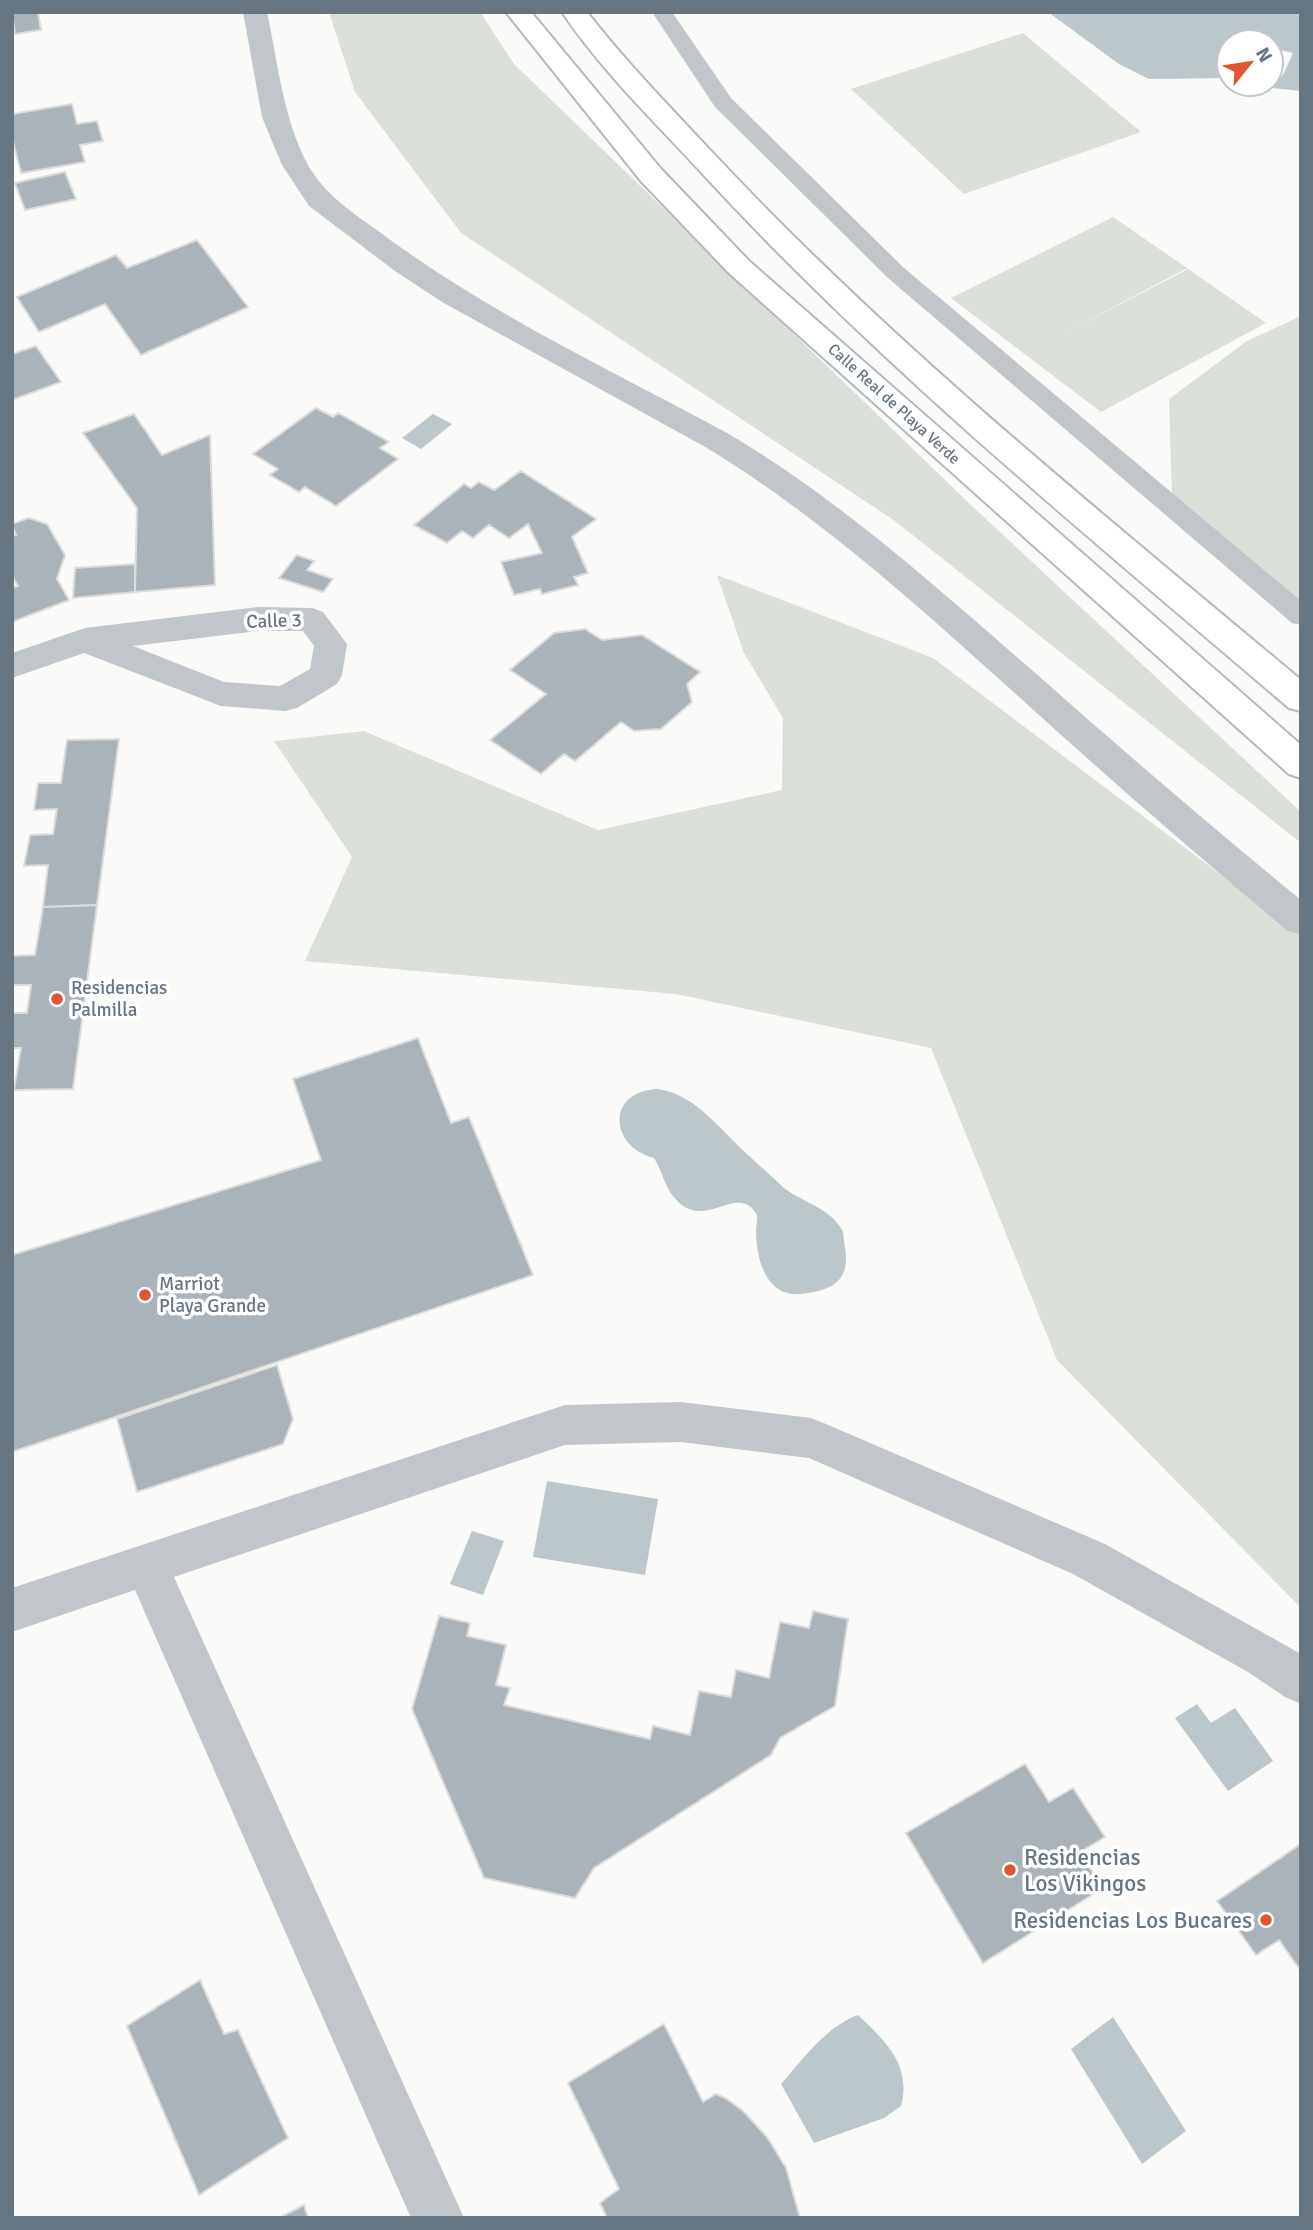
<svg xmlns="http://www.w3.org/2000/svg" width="1313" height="2230" viewBox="0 0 1313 2230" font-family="Signika,sans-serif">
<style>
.green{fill:#dadfd7}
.water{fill:#bbc7cb}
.building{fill:#aab3b9;stroke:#dcdcda;stroke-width:2}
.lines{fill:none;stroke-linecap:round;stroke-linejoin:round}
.secondary-casing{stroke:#b3babe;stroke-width:4}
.lane{fill:#c1c6ca;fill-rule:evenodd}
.street{fill:#c1c6ca;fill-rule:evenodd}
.secondary{fill:#fff;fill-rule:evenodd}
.poi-dot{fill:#e05631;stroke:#fff;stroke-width:2.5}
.labels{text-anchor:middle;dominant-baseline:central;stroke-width:7;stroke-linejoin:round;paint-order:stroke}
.far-street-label{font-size:16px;fill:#657682;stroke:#fff}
.street-label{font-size:19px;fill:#657682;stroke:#fff}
.poi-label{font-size:19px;fill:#657682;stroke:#fff;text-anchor:start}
.near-poi-label{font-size:23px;fill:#657682;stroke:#fff;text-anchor:start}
</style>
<rect width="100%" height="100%" fill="#fafaf8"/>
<path class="green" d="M329,12H480L514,64L972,506L1301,812V843L895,521L461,233L355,92Z
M1023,33L1141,132L964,194L851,89Z
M1113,217L1187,268L1059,336L1188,269L1266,323L1101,412L951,298Z
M1301,316V604L1172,497L1169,399L1247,341Z
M717,575L933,658L1301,935V1608L1057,1360L931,1048L676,994L305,961L352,857L274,741L364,731L598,830L782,790L783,718L744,653Z"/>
<path class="water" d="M1048,12H1301V91L1273,88L1284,73L1293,53L1271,48V42H1229V78L1149,79L1119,64Z
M433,414L452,424L421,449L402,438Z
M657,1089C695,1093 721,1131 748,1155C760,1166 772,1177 784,1188C803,1203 832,1208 843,1232C844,1236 844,1243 845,1248C850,1277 836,1289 808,1293C798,1295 787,1295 778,1289C761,1277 756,1250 756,1231C756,1227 758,1219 757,1215C757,1214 752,1208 751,1207C729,1190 701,1232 673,1196C664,1185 662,1170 654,1158C610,1147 605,1092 657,1089Z
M547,1481L658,1499L645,1575L533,1557Z
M472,1531L504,1541L483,1595L450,1584Z
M1197,1704L1211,1723L1235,1708L1273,1761L1228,1791L1175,1718Z
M858,2015C885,2041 912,2065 901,2106L884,2118L814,2143L781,2084C804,2058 827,2026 858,2015Z
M1113,2017L1186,2131L1142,2164L1071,2049Z"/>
<path class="building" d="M12,12H38L41,30L15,34Z
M72,104L77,124L97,121L103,141L80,145L85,162L21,173L12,137V114Z
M65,172L76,199L25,210L15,183Z
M197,240L248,307L141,355L105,304L39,332L17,297L116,255L127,268Z
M36,346L61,382L12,400V354Z
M316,408L333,417L338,413L389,442L380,448L398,459L336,506L305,487L299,492L270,475L278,469L253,454Z
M134,414L162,455L210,435L215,585L135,592L137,508L83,433Z
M521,471L596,519L572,537L588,573L574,577L578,585L542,594L540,589L514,595L501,562L542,553L528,524L509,538L489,525L473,538L462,531L447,543L414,525L464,484L471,488L479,482L494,490Z
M29,518L47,524L65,555L57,579L69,600L12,622V588L18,586L12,576V536L16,535L12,524Z
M297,555L314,561L307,570L333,579L323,592L279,578Z
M135,564V592L73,598L75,568Z
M585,629L602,640L642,635L700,672L687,684L692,702L661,729L634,731L621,722L575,761L564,754L541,774L490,740L546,694L510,670L554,633Z
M119,739L97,905L43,907L48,865L24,866L30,835L53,834L57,809L34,810L38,783H61L67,740Z
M97,905L73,1089L14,1090L21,1048H12V1013H27L31,985H12V956L35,955L43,907Z
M418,1038L451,1123L469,1117L533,1275L12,1452V1255L321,1160L293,1079Z
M277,1365L293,1419L283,1444L137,1492L117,1419Z
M813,1611L848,1619L835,1706L780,1738L771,1755L594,1868L575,1898L484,1878L412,1709L439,1616L470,1623L467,1636L506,1645L496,1685L510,1688L504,1705L650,1739L653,1726L690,1735L699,1691L731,1697L736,1670L769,1678L780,1622L809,1628Z
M1025,1764L1049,1802L1073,1788L1105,1837L1080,1852L1103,1888L983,1963L906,1833Z
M1301,1844V1971L1279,1940L1256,1955L1217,1901Z
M200,1980L224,2034L238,2030L288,2138L199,2195L127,2026Z
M664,2024L703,2102L716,2094L727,2099L743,2111L767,2137L786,2168L800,2218H607L600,2203L619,2189L568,2083Z
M304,2205L308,2218H279Z"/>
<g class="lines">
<defs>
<path id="secondary" d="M506,12H531L661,169L749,261L1301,745V778L1289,774L729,273L641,181Z
M562,12H587C625,61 668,105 710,150C891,344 1098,510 1301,680V711L1289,708C1087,535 880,367 700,171C653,120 601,70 562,12Z"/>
</defs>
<use href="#secondary" class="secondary-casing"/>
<path class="lane" d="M652,12H672L731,98L904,268L1301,601V625L1292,623L888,278L715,107Z"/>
<path class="street" d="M243,12H267C278,63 283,119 308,165C325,195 353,213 381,233C488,313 611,370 729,434C843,502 942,592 1042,679C1127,754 1213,828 1301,900V935L1288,931C1200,858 1114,783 1029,706C927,614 825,520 707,448L442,302L395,271L309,206L282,165L262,117Z
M258,607L312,608L323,612L347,644L342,675L337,684L297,708L285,711L221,706L84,653L12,678V653L85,628ZM258,631H303L314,646L310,669L280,686L224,682L133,646Z
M681,1402L811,1418L826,1424L1105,1544L1301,1654V1704L1285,1697L1248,1672L1073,1574L809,1458L681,1442L565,1445L174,1577L464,2218H411L135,1590L12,1632V1588L565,1405Z"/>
<use href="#secondary" class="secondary"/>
</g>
<g class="poi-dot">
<circle cx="57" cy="999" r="7"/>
<circle cx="145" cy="1295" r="7"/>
<circle cx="1010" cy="1870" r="7"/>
<circle cx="1266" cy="1920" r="7"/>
</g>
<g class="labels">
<g class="far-street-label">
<text transform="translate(894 404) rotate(42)">Calle Real de Playa Verde</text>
</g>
<g class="street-label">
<text transform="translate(274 621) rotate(-2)">Calle 3</text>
</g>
<g class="poi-label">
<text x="71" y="988">Residencias<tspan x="71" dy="22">Palmilla</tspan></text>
<text x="159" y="1284">Marriot<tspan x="159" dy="22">Playa Grande</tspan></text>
</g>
<g class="near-poi-label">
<text x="1024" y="1857">Residencias<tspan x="1024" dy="26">Los Vikingos</tspan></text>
<text x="1252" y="1920" text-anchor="end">Residencias Los Bucares</text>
</g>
</g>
<rect width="1313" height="2230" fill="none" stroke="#657682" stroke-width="28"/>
<g transform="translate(1250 63) rotate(60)"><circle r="33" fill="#ffffff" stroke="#c1c8cd" stroke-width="2"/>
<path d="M0-5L12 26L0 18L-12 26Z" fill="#e05631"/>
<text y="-10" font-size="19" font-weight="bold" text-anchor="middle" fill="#657682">N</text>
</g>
</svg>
